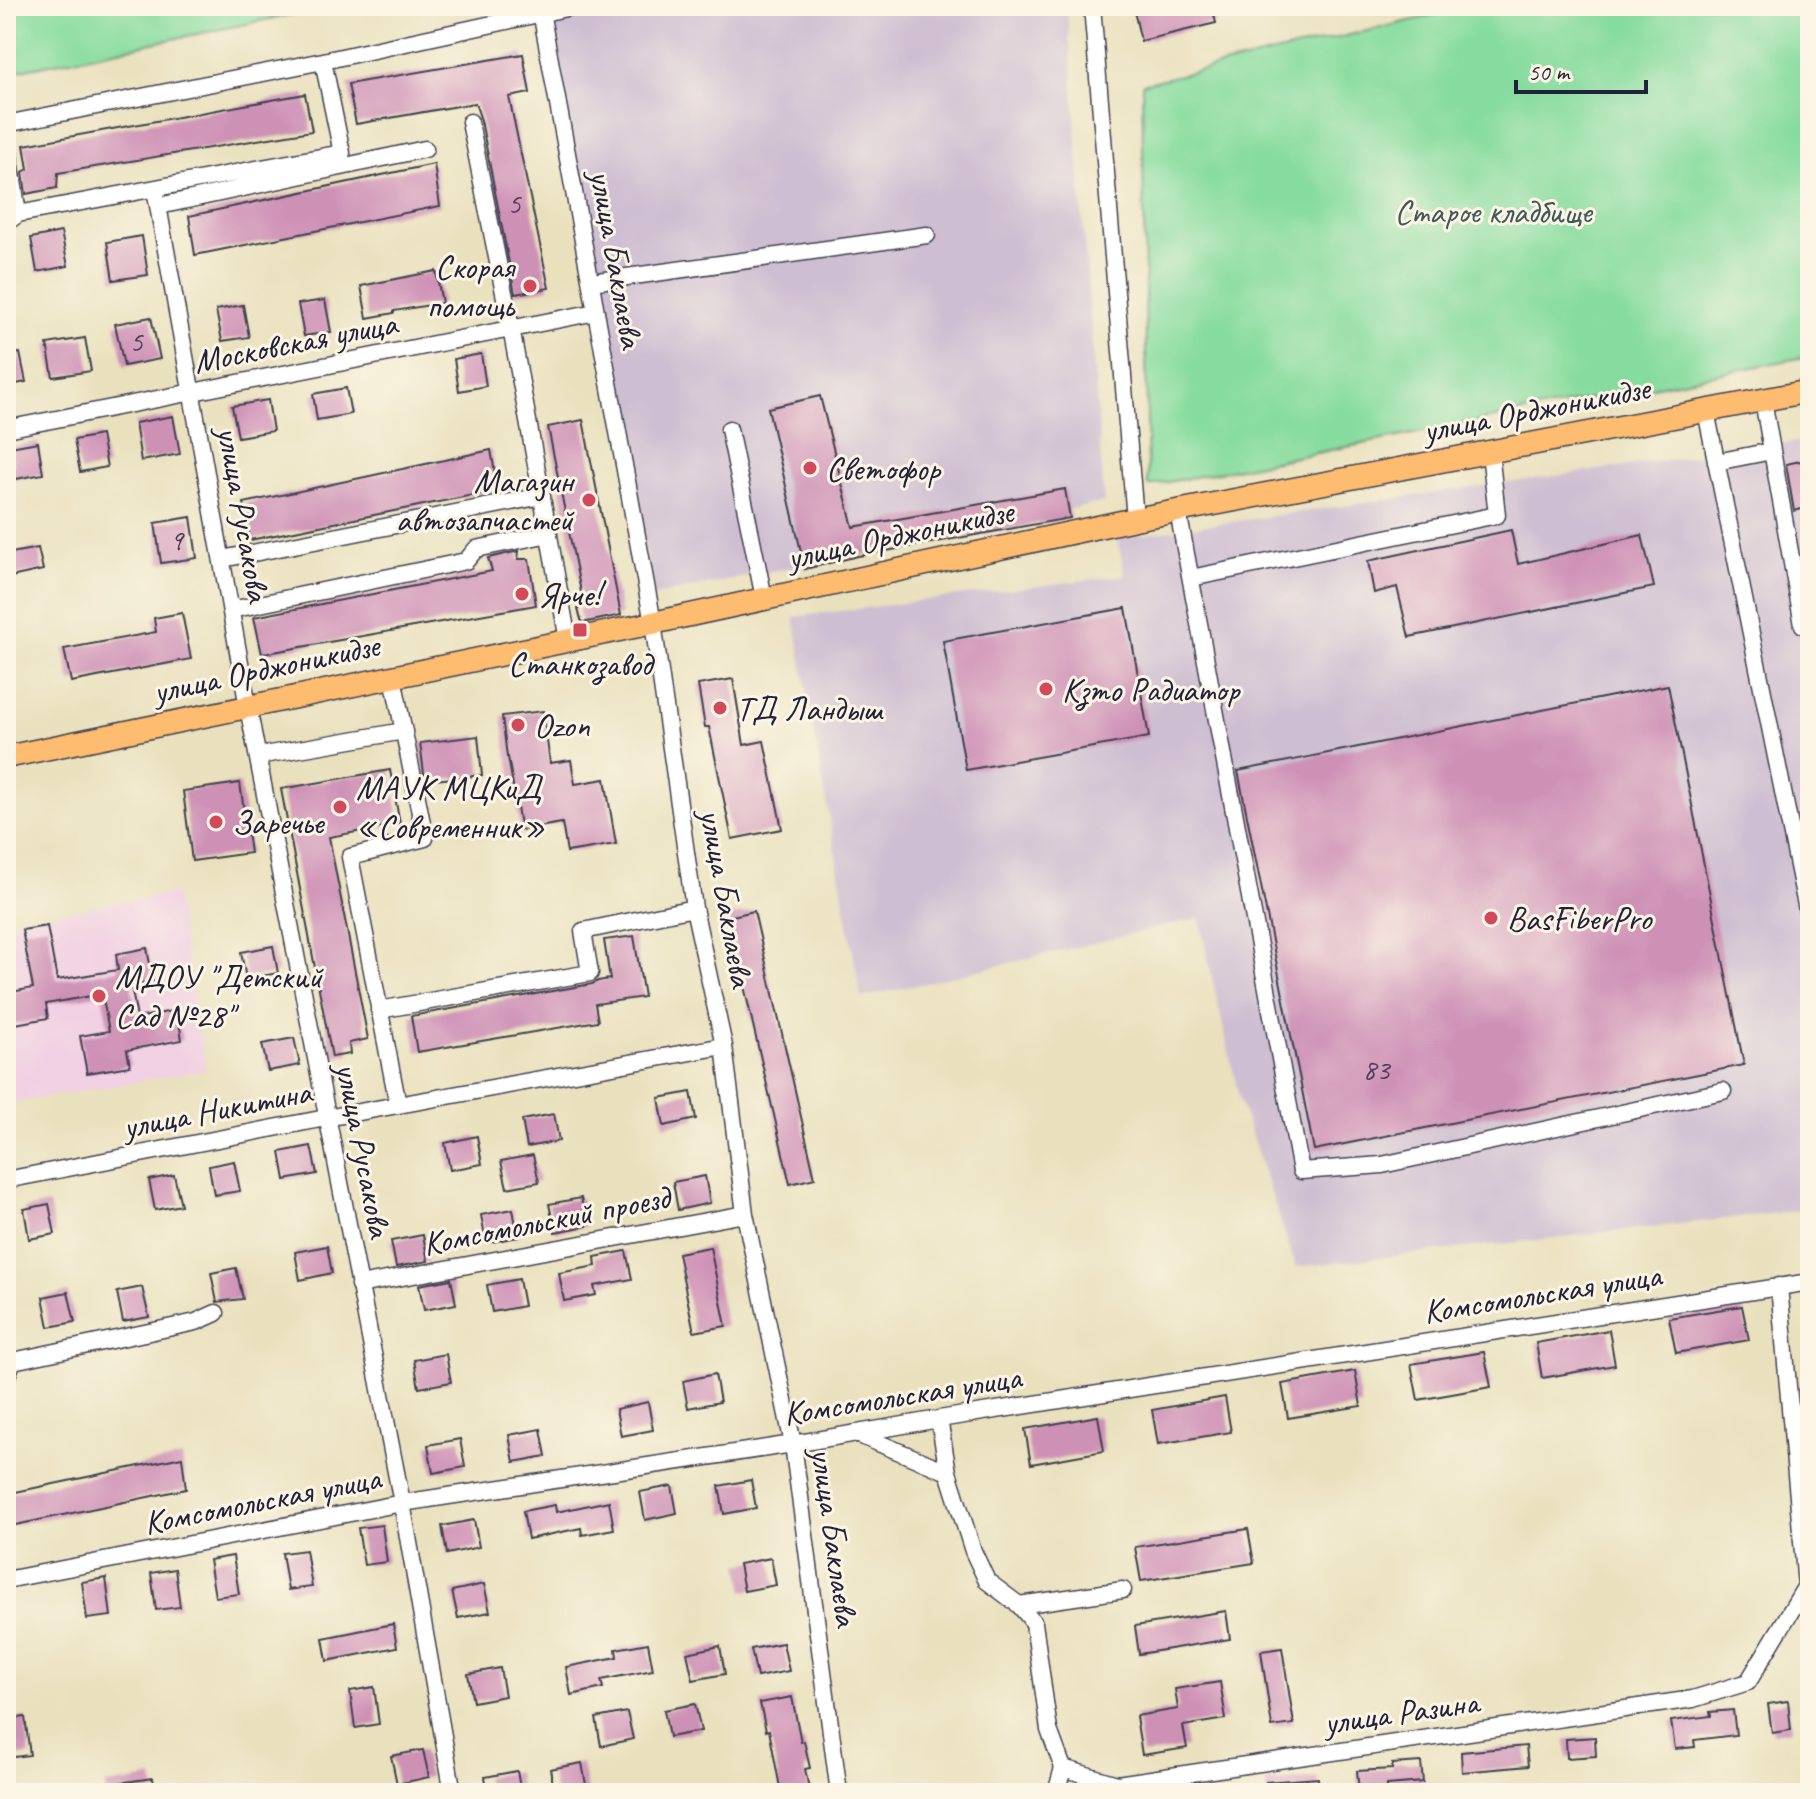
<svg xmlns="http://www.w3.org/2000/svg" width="1816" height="1799" viewBox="0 0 1816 1799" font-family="Caveat,sans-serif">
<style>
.built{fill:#f1d0e3}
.industrial{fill:#cebed1}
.green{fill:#86dc9e;stroke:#547f6c;stroke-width:2}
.building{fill:#ce91b6}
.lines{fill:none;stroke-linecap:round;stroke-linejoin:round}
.minor-casing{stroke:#403f4f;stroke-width:19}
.major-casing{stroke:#403f4f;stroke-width:25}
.minor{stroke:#fff;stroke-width:16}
.major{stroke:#febc70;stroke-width:22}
.poi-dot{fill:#d1495b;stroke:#fcf5e5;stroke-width:3}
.labels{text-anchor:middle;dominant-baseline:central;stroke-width:6;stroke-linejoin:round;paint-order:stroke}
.number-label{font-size:30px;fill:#4d3e5a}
.park-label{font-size:34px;fill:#405a59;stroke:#fcf5e5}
.street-label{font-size:34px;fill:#22223b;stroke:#fcf5e5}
.poi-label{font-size:34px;fill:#22223b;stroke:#fcf5e5;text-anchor:start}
</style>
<rect width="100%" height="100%" fill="#fcf5e5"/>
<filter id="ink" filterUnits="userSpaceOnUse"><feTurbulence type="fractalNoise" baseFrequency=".0125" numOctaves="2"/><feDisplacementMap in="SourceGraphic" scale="16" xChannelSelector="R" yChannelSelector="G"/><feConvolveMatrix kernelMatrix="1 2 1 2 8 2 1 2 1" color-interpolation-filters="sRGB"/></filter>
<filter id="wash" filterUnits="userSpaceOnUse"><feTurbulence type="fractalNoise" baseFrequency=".006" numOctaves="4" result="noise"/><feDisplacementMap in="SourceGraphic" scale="32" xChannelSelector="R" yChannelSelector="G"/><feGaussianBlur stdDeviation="1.8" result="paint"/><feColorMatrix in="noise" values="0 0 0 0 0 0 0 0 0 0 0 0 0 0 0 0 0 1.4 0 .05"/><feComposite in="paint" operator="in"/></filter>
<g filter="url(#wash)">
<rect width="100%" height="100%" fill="#e9e1be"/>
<path class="built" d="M175,893L206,1070L6,1104V922Z"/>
<path class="industrial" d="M547,6H1067L1104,502L654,596Z
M1810,440V1232L1805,1210L1296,1267L1239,1098L1199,918L861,998L794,617L1125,575L1117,538Z"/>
<path class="green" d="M6,6H334L6,73Z
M1473,6H1810V356L1148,486L1142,84Z"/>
<g id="blocks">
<path class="building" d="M1133,6H1212L1216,23L1141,41Z
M523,54L530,93L509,97L549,288L515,294L481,120L475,103L356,124L348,84Z
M305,94L312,131L58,173L57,188L26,194L23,172L28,169L24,145Z
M434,164L440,206L195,255L189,216Z
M61,232L68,266L37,272L31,238Z
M142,236L148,275L113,280L107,242Z
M436,271L442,303L394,311V313L367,318L361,286Z
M325,300L331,332L304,336L298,304Z
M243,305L249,337L222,341L216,310Z
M151,317L160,359L124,366L115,324Z
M85,338L91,371L53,377L47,344Z
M20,353L26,382L6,386V356Z
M481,354L486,386L459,391L454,359Z
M346,388L351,414L317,420L313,394Z
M820,396L853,527L1065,489L1070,518L858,556L805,569L768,408Z
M268,400L273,431L238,437L232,406Z
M173,416L180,454L141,461L135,423Z
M583,420L621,615L582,623L578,609L584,607L548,427Z
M101,435L107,467L80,472L74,440Z
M38,442L43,474L16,479L10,447Z
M491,450L498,490L250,540L244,503Z
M1810,459V507L1794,511L1786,464Z
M191,517L197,558L161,563L155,523Z
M1511,530L1518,564L1642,535L1654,587L1409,637L1397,587L1374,593L1368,561Z
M38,548L43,570L6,578V554Z
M519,551L518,559H529L536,605L262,654L254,617L492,571L488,558Z
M1126,608L1149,737L966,770L943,641Z
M182,613L191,659L71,682L64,649L156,632L154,618Z
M733,679L744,745L764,741L782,829L732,839L709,727H705L698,685Z
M1668,685L1744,1065L1314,1150L1238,771Z
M543,711L550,763L571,760L575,784L605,779L616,844L567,852L562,823L521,830L508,757H507L502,716Z
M478,736L482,775L425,781L420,743Z
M390,770L400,824L329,837L368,1039L349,1043L350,1054L332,1057L281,789Z
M240,783L250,853L192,861L183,791Z
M754,911L815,1178L790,1184L728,917Z
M47,926L57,980L118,970L116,954L147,948L153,981L131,985L137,1018L177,1010L182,1040L127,1050L130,1066L87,1073L80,1036L109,1031L102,994L46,1004L48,1018L10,1025L6,993L33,988L22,930Z
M634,936L644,997L595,1004L598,1021L417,1052L411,1016L592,984L598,981L610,979L604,940Z
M273,946L278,973L246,979L241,952Z
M294,1038L300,1065L268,1071L262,1044Z
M691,1092L696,1119L664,1126L659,1098Z
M554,1114L559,1141L527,1147L522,1120Z
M477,1136L482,1164L450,1170L445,1143Z
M311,1146L317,1174L285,1180L280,1152Z
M533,1155L539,1182L507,1188L501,1161Z
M234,1161L240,1191L214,1195L209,1166Z
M174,1175L181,1205L155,1210L149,1180Z
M705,1176L710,1203L678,1210L673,1182Z
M581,1198L587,1226L555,1232L549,1204Z
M49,1204L55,1234L29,1239L24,1209Z
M513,1209L518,1237L486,1243L481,1215Z
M423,1235L428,1261L396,1267L391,1241Z
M327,1246L332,1273L300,1280L295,1252Z
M710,1247L726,1326L694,1332L678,1253Z
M626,1251L632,1279L594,1286L596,1295L564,1301L559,1273L596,1266L595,1257Z
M236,1268L243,1299L217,1302L211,1273Z
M451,1279L456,1304L424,1310L419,1285Z
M519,1279L524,1306L492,1312L487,1285Z
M142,1287L149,1317L123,1322L117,1292Z
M68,1292L75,1322L49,1327L43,1297Z
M1742,1306L1749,1340L1676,1353L1669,1318Z
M1609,1330L1615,1365L1542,1378L1536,1343Z
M1484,1352L1491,1387L1418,1400L1411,1364Z
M446,1354L451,1382L419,1388L414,1360Z
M1355,1371L1361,1406L1288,1418L1282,1384Z
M715,1374L720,1402L688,1408L683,1381Z
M1225,1397L1231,1432L1158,1444L1152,1410Z
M648,1402L653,1430L621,1436L616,1409Z
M1098,1416L1104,1451L1031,1464L1025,1429Z
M541,1429L546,1456L514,1462L509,1435Z
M460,1439L465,1467L433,1473L428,1445Z
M182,1457L186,1489L6,1527V1494Z
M751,1480L756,1508L724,1514L719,1486Z
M672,1486L677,1513L645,1520L640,1492Z
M609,1501L614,1529L582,1535L581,1528L528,1539L523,1511L555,1505L556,1512Z
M474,1520L479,1547L447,1554L442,1526Z
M382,1525L387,1562L364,1565L358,1528Z
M1248,1529L1254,1563L1141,1581L1135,1547Z
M306,1550L312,1587L288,1590L282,1553Z
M233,1556L239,1594L215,1597L209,1560Z
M771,1558L776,1585L744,1591L739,1564Z
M175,1569L180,1607L156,1610L151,1573Z
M106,1578L111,1616L87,1619L82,1582Z
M484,1584L490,1612L458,1618L452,1591Z
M1226,1611L1230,1639L1139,1654L1135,1626Z
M393,1624L397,1647L327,1661L323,1638Z
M648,1643L653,1670L601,1680L603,1688L571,1695L566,1667L617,1657L616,1649Z
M783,1643L789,1671L757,1677L751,1649Z
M720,1646L725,1674L693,1680L687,1653Z
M1282,1648L1294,1724L1272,1727L1261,1651Z
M500,1668L505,1696L473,1702L468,1674Z
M1220,1682L1226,1719L1183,1726L1187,1748L1142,1755L1136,1716L1178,1709L1175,1689Z
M374,1687L379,1724L355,1728L350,1691Z
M792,1697L801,1742L804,1741L810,1768L805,1769L810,1793H781L769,1730L766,1731L760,1703Z
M1788,1701L1791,1730L1772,1733L1768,1704Z
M695,1704L701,1731L669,1737L664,1710Z
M1733,1710L1736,1735L1694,1740L1695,1747L1675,1749L1671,1721L1711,1716L1710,1712Z
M627,1712L633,1739L601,1746L596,1718Z
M25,1717L30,1755L6,1758V1720Z
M1595,1737L1596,1756L1567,1758L1566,1739Z
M1526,1746L1528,1766L1462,1772L1461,1752Z
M423,1750L429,1777L397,1784L391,1756Z
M1421,1762L1423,1782L1387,1785V1789L1359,1791L1357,1771L1392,1769V1764Z
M582,1763L587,1790L573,1793H555L550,1769Z
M517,1771L521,1793H488L485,1777Z
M153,1778L155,1793H106L105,1785Z
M1318,1778L1319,1793H1266V1782Z"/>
</g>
</g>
<g filter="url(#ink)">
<use href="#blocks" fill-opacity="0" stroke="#403f4f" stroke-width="2"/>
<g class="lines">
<defs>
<path id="minor" d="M540,6L653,623L694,908L724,1046L745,1214L793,1444L839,1793
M1092,6L1135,519
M470,122L511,328L568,640
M6,124L323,61L575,6
M6,134L18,214L6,223
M155,189L248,707L402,1503L453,1793
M159,206L425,149
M18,214L342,153L323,61
M591,282L927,235
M1763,400L1803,625
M1706,411L1810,925
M6,429L596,312
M729,429L764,598
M1716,462L1772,451
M1178,511L1301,1171L1382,1165L1723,1091
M222,559L542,496
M1191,578L1497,515L1490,452
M231,610L466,561L476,549L549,534
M393,677L425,838L350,857L398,1105
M258,756L404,731
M379,1010L590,973L583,931L694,908
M6,1180L326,1118L724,1046
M359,1285L745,1214
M6,1378L13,1361L196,1322L216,1313
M939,1419L948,1472
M857,1434L948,1472L973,1551L987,1581L1019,1605L1034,1623L1049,1730L1063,1768L1056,1793
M6,1580L402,1503L793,1444L939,1419L1810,1282
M1019,1605L1123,1590
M1063,1768L1117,1784L1693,1699L1748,1682L1806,1586L1779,1286"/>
<path id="major" d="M6,757L653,623L1135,519L1810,391"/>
</defs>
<use href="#minor" class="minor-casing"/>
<use href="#major" class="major-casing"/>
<use href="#minor" class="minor"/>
<use href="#major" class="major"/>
</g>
</g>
<g class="poi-dot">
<circle cx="530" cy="286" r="8"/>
<circle cx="810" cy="468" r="8"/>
<circle cx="589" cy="500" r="8"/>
<circle cx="522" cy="594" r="8"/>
<rect x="572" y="622" width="16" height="16" rx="4"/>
<circle cx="1046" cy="689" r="8"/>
<circle cx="720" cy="708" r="8"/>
<circle cx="518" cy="725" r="8"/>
<circle cx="340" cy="807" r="8"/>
<circle cx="216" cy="822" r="8"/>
<circle cx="1491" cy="918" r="8"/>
<circle cx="99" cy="996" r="8"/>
</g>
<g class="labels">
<g class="number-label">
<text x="514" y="203">5</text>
<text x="136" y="341">5</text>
<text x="176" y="540">9</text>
<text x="1376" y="1069">83</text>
</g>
<g class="park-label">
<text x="1493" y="211">Старое кладбище</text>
</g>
<g class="street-label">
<text transform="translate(617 259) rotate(80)">улица Баклаева</text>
<text transform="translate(295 342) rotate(-11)">Московская улица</text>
<text transform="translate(1536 409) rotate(-11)">улица Орджоникидзе</text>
<text transform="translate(244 514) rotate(80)">улица Русакова</text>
<text transform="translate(900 534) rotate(-12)">улица Орджоникидзе</text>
<text transform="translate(266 668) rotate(-12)">улица Орджоникидзе</text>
<text transform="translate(727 898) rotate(80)">улица Баклаева</text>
<text transform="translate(217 1109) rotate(-11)">улица Никитина</text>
<text transform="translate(364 1150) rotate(79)">улица Русакова</text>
<text transform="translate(546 1220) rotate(-11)">Комсомольский проезд</text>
<text transform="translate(1542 1293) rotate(-9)">Комсомольская улица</text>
<text transform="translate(902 1395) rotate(-9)">Комсомольская улица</text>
<text transform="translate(262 1500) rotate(-11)">Комсомольская улица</text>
<text transform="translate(835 1537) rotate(82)">улица Баклаева</text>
<text transform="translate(1401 1712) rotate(-8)">улица Разина</text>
</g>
<g class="poi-label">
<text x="514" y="266" text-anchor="end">Скорая<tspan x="514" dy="39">помощь</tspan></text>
<text x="826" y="468">Светофор</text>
<text x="573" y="480" text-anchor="end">Магазин<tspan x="573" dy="39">автозапчастей</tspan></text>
<text x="538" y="594">Ярче!</text>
<text x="580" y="663" text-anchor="middle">Станкозавод</text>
<text x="1062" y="689">Кзто Радиатор</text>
<text x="736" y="708">ТД Ландыш</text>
<text x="534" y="725">Ozon</text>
<text x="356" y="787">МАУК МЦКиД<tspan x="356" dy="39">«Современник»</tspan></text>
<text x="232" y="822">Заречье</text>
<text x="1507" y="918">BasFiberPro</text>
<text x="115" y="976">МДОУ "Детский<tspan x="115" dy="39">Сад №28"</tspan></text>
</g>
</g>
<rect width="1816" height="1799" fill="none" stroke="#fcf5e5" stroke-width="32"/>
<path d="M1516 80v12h130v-12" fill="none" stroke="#22223b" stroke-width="4"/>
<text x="1528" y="80" font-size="24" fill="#22223b" stroke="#fcf5e5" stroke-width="6" paint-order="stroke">50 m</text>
</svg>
